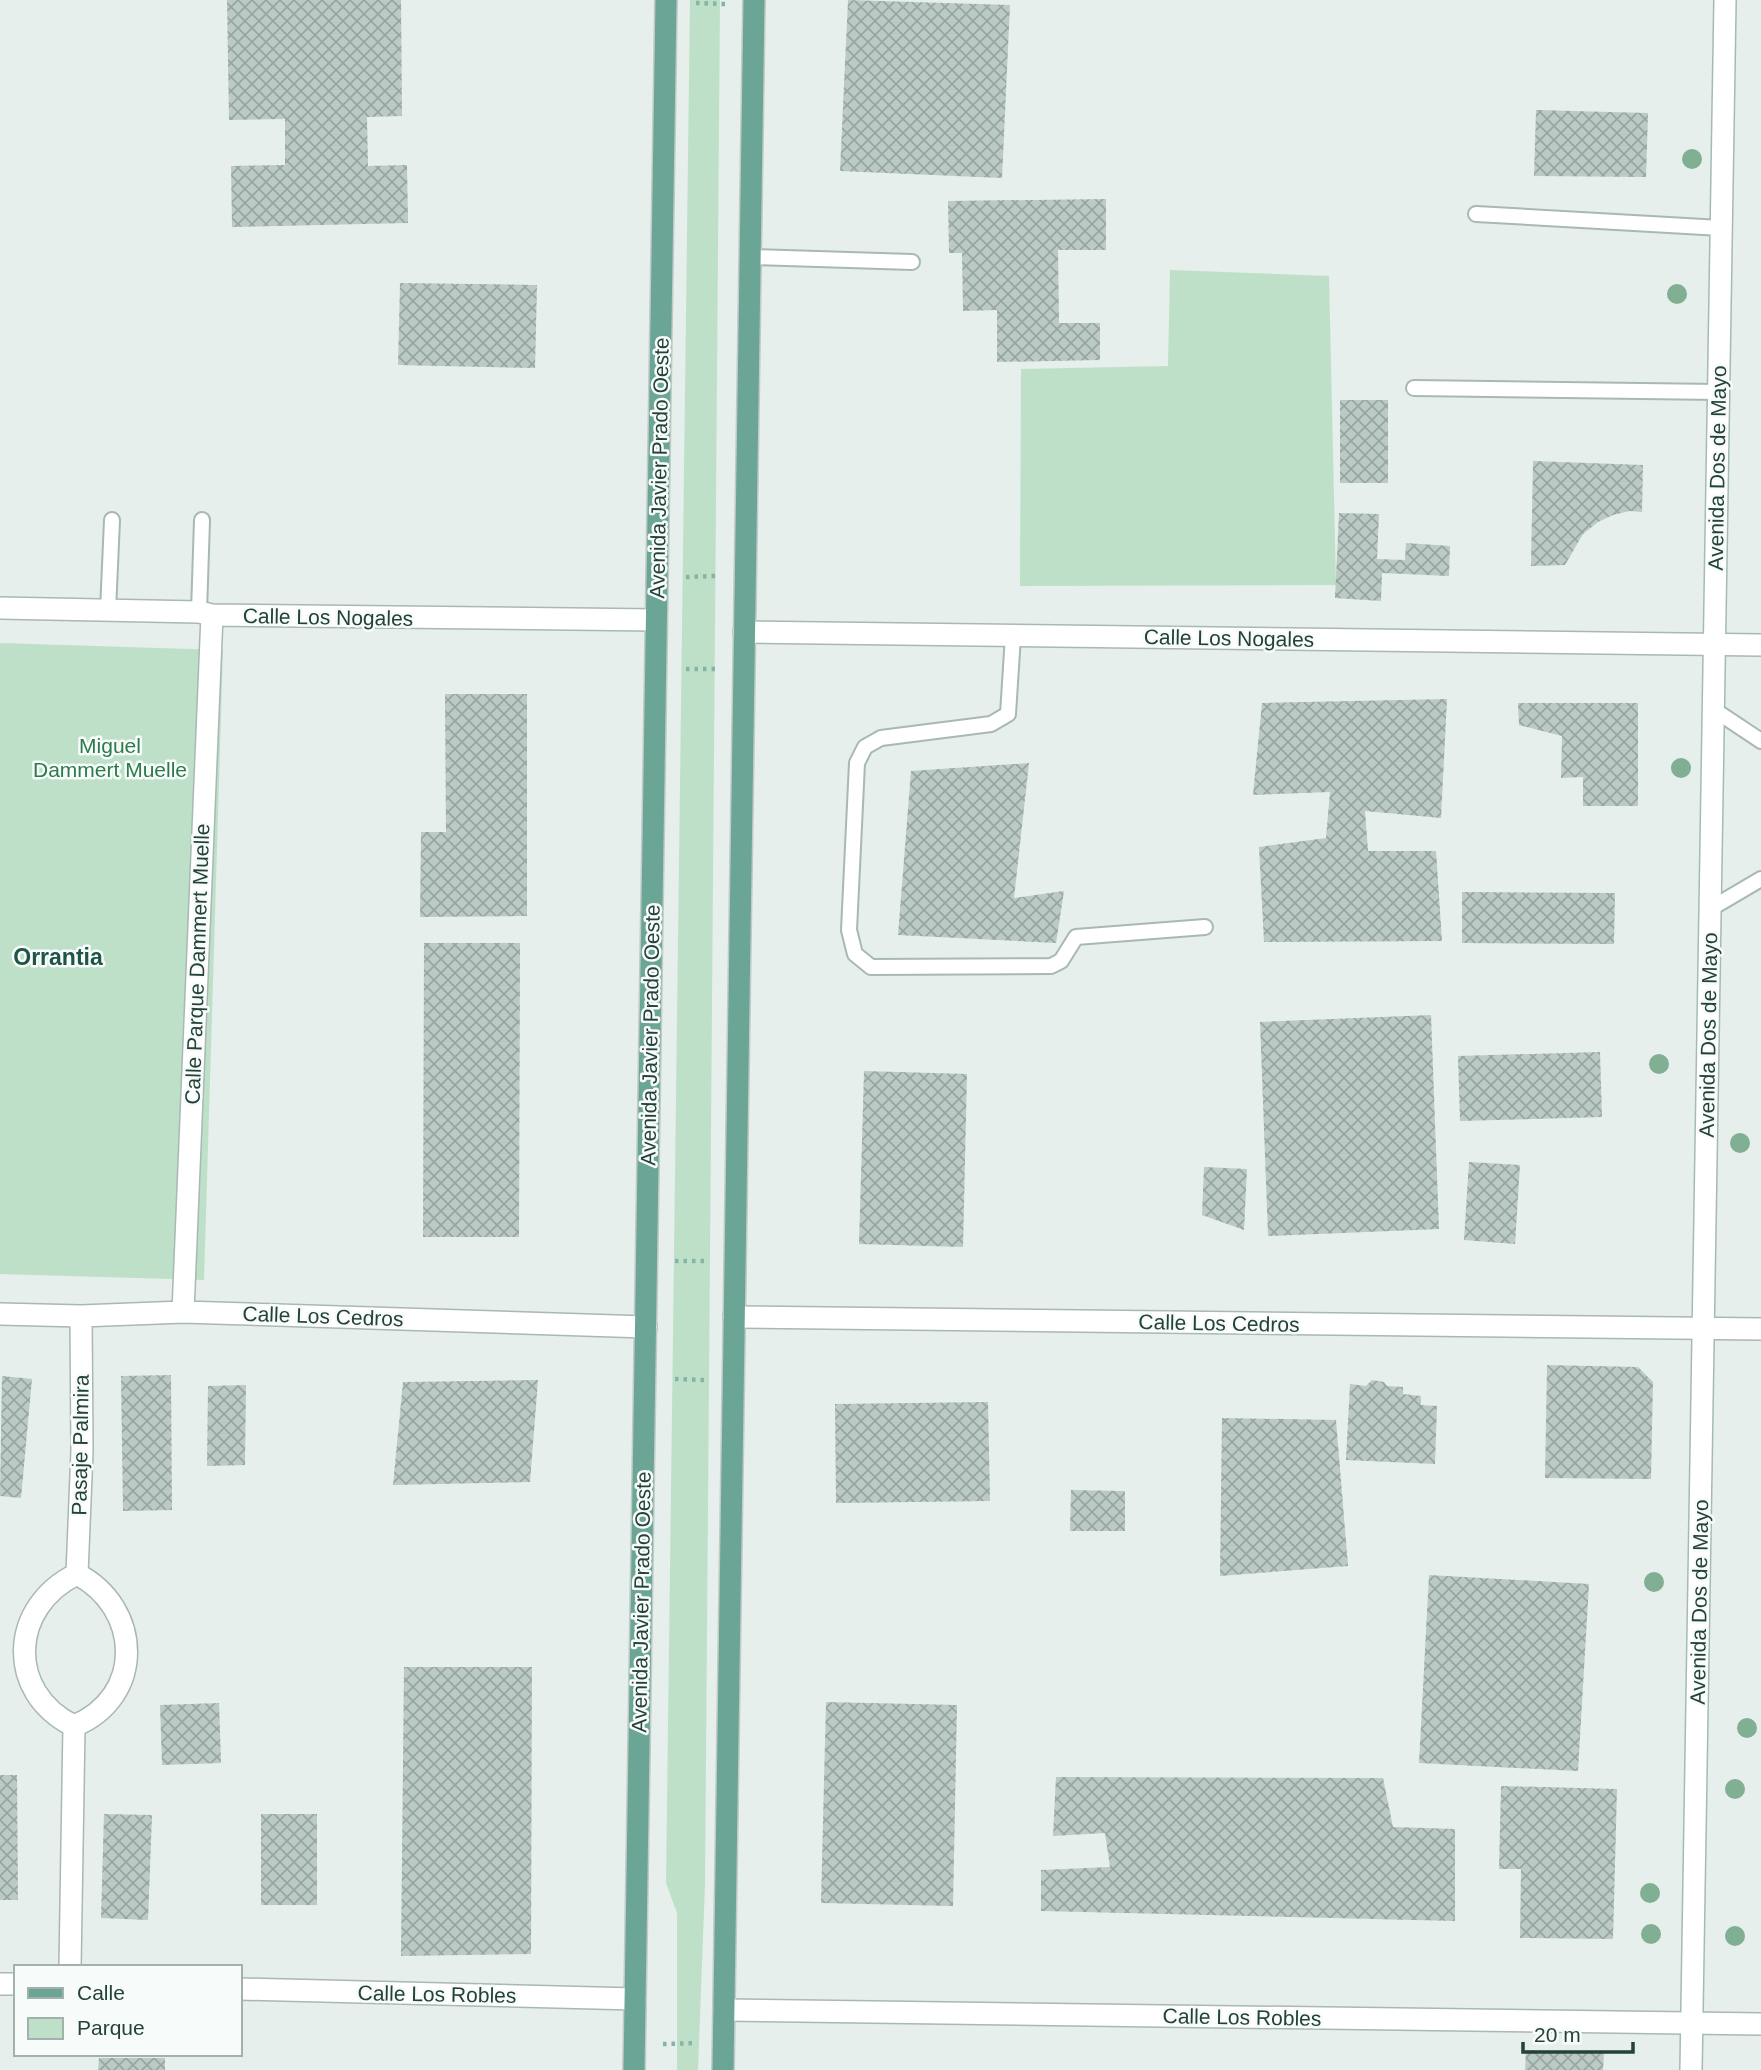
<svg xmlns="http://www.w3.org/2000/svg" width="1761" height="2070" viewBox="0 0 1761 2070" font-family="Arial,sans-serif">
<style>
.green{fill:#bfe0c8}
.building{fill:url(#building-cross-hatch)}
.lines{fill:none;stroke-linecap:round;stroke-linejoin:round}
.lane-casing{stroke:#a8b8b2;stroke-width:18}
.street-casing{stroke:#a8b8b2;stroke-width:24}
.secondary-casing{stroke:#a4bbb3;stroke-width:24}
.primary-casing{stroke:#c2cac8;stroke-width:24}
.path{stroke:#86b3a5;stroke-width:4.5;stroke-dasharray:3.5 5;stroke-linecap:butt}
.lane{stroke:#fff;stroke-width:14}
.street{stroke:#fff;stroke-width:21}
.secondary{stroke:#fff;stroke-width:21}
.primary{stroke:#6aa596;stroke-width:21}
.tree{fill:#80af93}
.labels{text-anchor:middle;dominant-baseline:central;stroke-width:5;stroke-linejoin:round;paint-order:stroke}
.street-label{font-size:21px;fill:#24423a;stroke:#f7fbf9}
.park-label{font-size:21px;fill:#2d7a4b;stroke:#f7fbf9}
.neighbourhood-label{font-size:23px;font-weight:bold;fill:#1f5548;stroke:#f7fbf9}
</style>
<defs>
<pattern id="building-cross-hatch" width="8" height="8" patternUnits="userSpaceOnUse" patternTransform="scale(1.75)"><rect width="8" height="8" fill="#bbcac4"/><path d="M0 0l8 8M0 8l8-8" fill="none" stroke="#98a6a0"/></pattern>
</defs>
<rect width="100%" height="100%" fill="#e6efeb"/>
<path class="green" d="M690,0H720L705,1885L698,2070H677V1913L666,1883Z
M1170,270L1329,276L1336,585L1020,586L1021,369L1168,366Z
M0,643L223,650L204,1280L0,1274Z"/>
<path class="building" d="M227,0H401L402,116L367,117L368,166L407,165L408,223L232,227L231,166L285,165V119L229,120Z
M848,0L1010,5L1002,178L840,171Z
M1536,110L1648,113L1646,177L1534,176Z
M1106,199V250H1058L1059,323H1100V360L997,362V310L963,311L962,253H949L948,201Z
M400,283L537,285L535,368L398,365Z
M1340,400H1388V483H1340Z
M1533,461L1643,465L1642,512L1630,511L1613,515L1598,522L1583,534L1565,565L1531,566Z
M1339,513L1379,514L1377,559L1405,560L1406,543L1450,546L1449,576L1382,573L1381,601L1335,598Z
M445,694H527V916L420,917L421,832H446Z
M1447,699L1441,818L1365,811L1368,851H1436L1442,941L1264,942L1259,847L1326,838L1330,792L1253,795L1262,703Z
M1518,703H1638V806H1583V777L1561,778L1562,736L1519,725Z
M1029,763L1014,898L1064,891L1056,943L898,935L911,771Z
M1462,892L1615,893L1614,944L1462,943Z
M424,943H520L519,1237H423Z
M1431,1015L1439,1229L1268,1236L1260,1022Z
M1600,1052L1602,1117L1460,1121L1458,1056Z
M864,1071L967,1074L963,1247L859,1244Z
M1469,1162L1520,1165L1515,1244L1464,1240Z
M1204,1167L1247,1169L1244,1230L1202,1215Z
M1547,1365L1638,1367L1653,1382L1651,1479L1545,1478Z
M171,1375L172,1510L123,1511L121,1376Z
M2,1376L32,1379L21,1498L0,1496Z
M538,1380L530,1482L393,1485L403,1382Z
M1372,1380L1384,1382L1387,1386L1403,1387V1394L1421,1396V1405L1437,1406L1435,1464L1346,1460L1350,1384L1366,1386Z
M246,1385L245,1465L207,1466L208,1386Z
M988,1402L990,1501L836,1503L835,1404Z
M1222,1418L1336,1420L1348,1566L1220,1576Z
M1071,1490L1125,1491V1531H1070Z
M1429,1575L1589,1584L1578,1771L1419,1763Z
M404,1667H532L531,1954L401,1956Z
M826,1702L957,1705L953,1906L821,1903Z
M219,1703L221,1763L162,1765L160,1705Z
M0,1775H17L18,1900H0Z
M1056,1777L1383,1778L1393,1827L1455,1829V1921L1041,1911V1870L1110,1867L1105,1833L1053,1836Z
M1501,1786L1617,1789L1613,1939L1520,1938L1521,1869H1499Z
M104,1814L152,1815L148,1920L101,1918Z
M261,1814H317V1905H261Z
M1526,2050L1604,2053L1603,2070H1525Z
M99,2058H165V2070H98Z"/>
<g class="lines">
<defs>
<path id="lane" d="M1476,214L1721,228
M750,257L912,262
M1414,388L1719,392
M108,611L112,520
M199,612L202,520
M1013,636L1008,714L991,724L881,738L865,747L857,763L849,930L855,954L871,967L1051,966L1061,961L1076,937L1205,927
M1713,709L1761,741
M1710,909L1761,879"/>
<path id="street" d="M0,608L199,612L212,615L656,620
M744,632L1761,645
M183,1312L212,615
M0,1314L81,1316L183,1312L646,1327
M734,1317L1761,1329
M77,1574C142,1608 145,1697 74,1726C5,1692 10,1606 77,1574Z
M77,1574L82,1451L81,1316
M70,1967L74,1726
M0,1984H16
M240,1989L635,1999
M724,2010L1761,2024"/>
<path id="secondary" d="M1691,2070L1725,0"/>
<path id="primary" d="M634,2070L666,0
M723,2070L754,0"/>
</defs>
<use href="#lane" class="lane-casing"/>
<use href="#street" class="street-casing"/>
<use href="#secondary" class="secondary-casing"/>
<use href="#primary" class="primary-casing"/>
<path class="path" d="M696,3L725,4
M686,577L715,576
M686,669H715
M675,1261H708
M675,1379L704,1380
M663,2044L697,2043"/>
<use href="#lane" class="lane"/>
<use href="#street" class="street"/>
<use href="#secondary" class="secondary"/>
<use href="#primary" class="primary"/>
</g>
<g class="tree">
<circle cx="1692" cy="159" r="10"/>
<circle cx="1677" cy="294" r="10"/>
<circle cx="1681" cy="768" r="10"/>
<circle cx="1659" cy="1064" r="10"/>
<circle cx="1740" cy="1143" r="10"/>
<circle cx="1654" cy="1582" r="10"/>
<circle cx="1747" cy="1728" r="10"/>
<circle cx="1735" cy="1789" r="10"/>
<circle cx="1650" cy="1893" r="10"/>
<circle cx="1651" cy="1934" r="10"/>
<circle cx="1735" cy="1936" r="10"/>
</g>
<g class="labels">
<g class="street-label">
<text transform="translate(659 468) rotate(-89)">Avenida Javier Prado Oeste</text>
<text transform="translate(1717 468) rotate(-89)">Avenida Dos de Mayo</text>
<text transform="translate(328 617) rotate(1)">Calle Los Nogales</text>
<text transform="translate(1229 638) rotate(1)">Calle Los Nogales</text>
<text transform="translate(197 964) rotate(-88)">Calle Parque Dammert Muelle</text>
<text transform="translate(650 1035) rotate(-89)">Avenida Javier Prado Oeste</text>
<text transform="translate(1708 1035) rotate(-89)">Avenida Dos de Mayo</text>
<text transform="translate(323 1316) rotate(2)">Calle Los Cedros</text>
<text transform="translate(1219 1323) rotate(1)">Calle Los Cedros</text>
<text transform="translate(80 1445) rotate(-89)">Pasaje Palmira</text>
<text transform="translate(641 1602) rotate(-89)">Avenida Javier Prado Oeste</text>
<text transform="translate(1699 1602) rotate(-89)">Avenida Dos de Mayo</text>
<text transform="translate(437 1994) rotate(1)">Calle Los Robles</text>
<text transform="translate(1242 2017) rotate(1)">Calle Los Robles</text>
</g>
<g class="park-label">
<text x="110" y="745">Miguel<tspan x="110" dy="24">Dammert Muelle</tspan></text>
</g>
<g class="neighbourhood-label">
<text x="58" y="957">Orrantia</text>
</g>
</g>
<rect x="14" y="1965" width="228" height="91" fill="#f7fbf9" stroke="#a3b1ad" stroke-width="2"/>
<rect x="28" y="1988" width="35" height="10" fill="#6aa596" stroke="#a3b1ad" stroke-width="2"/>
<text x="77" y="2000" font-size="21" fill="#24423a">Calle</text>
<rect x="28" y="2018" width="35" height="21" fill="#bfe0c8" stroke="#a3b1ad" stroke-width="2"/>
<text x="77" y="2035" font-size="21" fill="#24423a">Parque</text>
<path d="M1523 2042v10h110v-10" fill="none" stroke="#24423a" stroke-width="3.5"/>
<text x="1534" y="2042" font-size="21" fill="#24423a" stroke="#f7fbf9" stroke-width="5" paint-order="stroke">20 m</text>
</svg>
